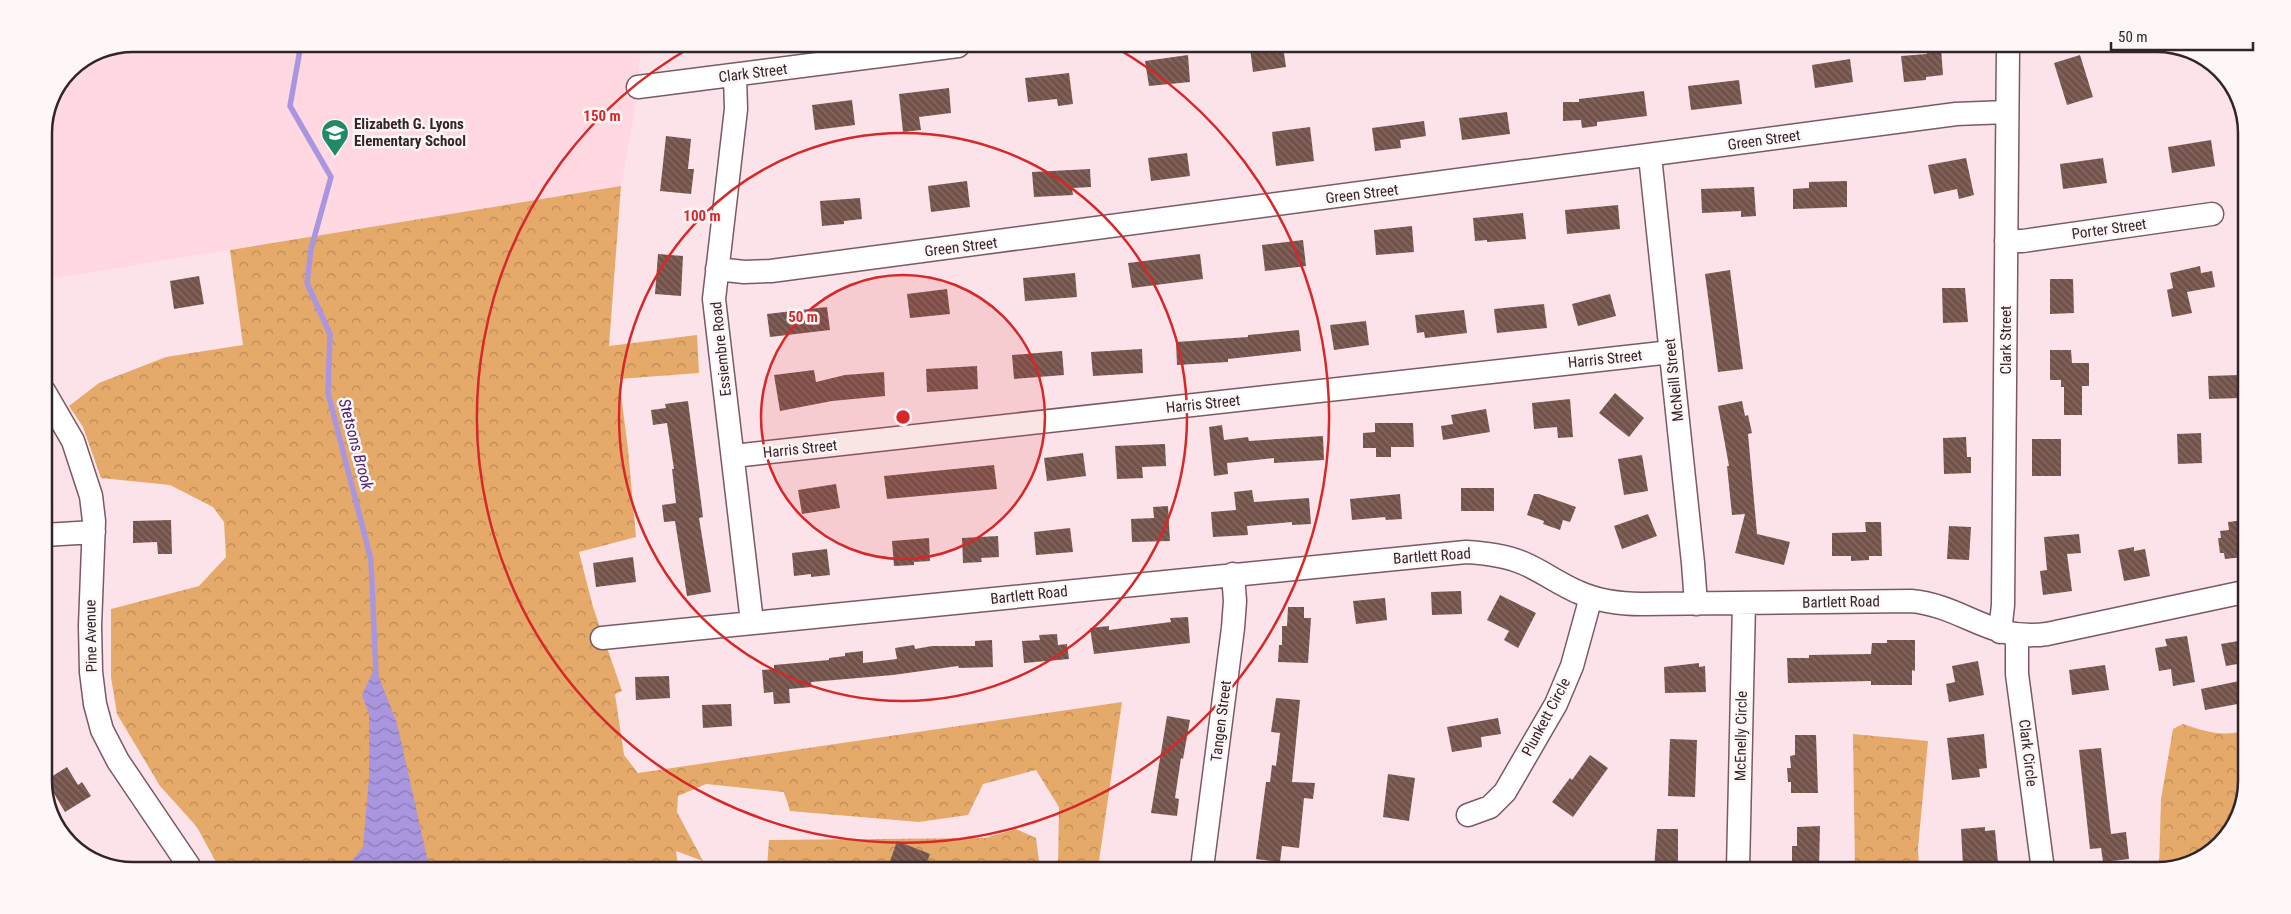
<svg xmlns="http://www.w3.org/2000/svg" width="2291" height="914" viewBox="0 0 2291 914" font-family="'Roboto Condensed',sans-serif">
<style>
.built{fill:#ffd8e1}
.forest{fill:url(#forest-crowns)}
.water{fill:url(#water-waves)}
.lines{fill:none;stroke-linecap:round;stroke-linejoin:round}
.stream{stroke:#aa96df;stroke-width:5.5}
.building{fill:url(#building-back-hatch)}
.minor-casing{stroke:#7c5962;stroke-width:25}
.minor{stroke:#fff;stroke-width:22}
.ring{fill:none;stroke:#d62828;stroke-width:2.5}
.labels{text-anchor:middle;dominant-baseline:central;stroke-width:5;stroke-linejoin:round;paint-order:stroke}
.street-label{font-size:15px;fill:#332428;stroke:#fef6f7}
.poi-label{font-size:15px;font-weight:bold;fill:#332428;stroke:#fef6f7;text-anchor:start}
.water-label{font-size:16px;font-style:italic;fill:#432378;stroke:#fef6f7}
.rim{fill:none;stroke:#332428;stroke-width:2.5}
.centre{fill:#d62828;stroke:#fef6f7;stroke-width:2.5}
.ring-label{font-size:15px;text-anchor:middle;font-weight:bold;fill:#d62828;stroke:#fef6f7;stroke-width:5;stroke-linejoin:round;paint-order:stroke}
</style>
<defs>
<pattern id="forest-crowns" width="20" height="18" patternUnits="userSpaceOnUse" patternTransform="scale(1.25)"><rect width="20" height="18" fill="#e5aa6a"/><path d="M2 6a3 3 0 1 1 6 0M12 15a3 3 0 1 1 6 0" fill="none" stroke="#ba8a57"/></pattern>
<pattern id="water-waves" width="16" height="10" patternUnits="userSpaceOnUse" patternTransform="scale(1.25)"><rect width="16" height="10" fill="#aa96df"/><path d="M0 5q4-4 8 0t8 0" fill="none" stroke="#8b7ab5"/></pattern>
<pattern id="building-back-hatch" width="6" height="6" patternUnits="userSpaceOnUse" patternTransform="scale(1.25)"><rect width="6" height="6" fill="#73524a"/><path d="M-1 5l2 2M0 0l6 6M5-1l2 2" fill="none" stroke="#876d67"/></pattern>
</defs>
<rect width="100%" height="100%" fill="#fce3e9"/>
<path class="built" d="M133,44L641,45L636,104L621,186L44,280V128L70,70L99,50Z"/>
<path class="forest" d="M621,186L609,346L697,335L699,373L619,379L628,449L636,537L579,552L593,607L622,691L615,694L624,755L638,773L1122,702L1098,868H1058L1059,807L1036,770L983,784L968,815L919,822L790,811L784,792L706,784L678,796L677,812L703,861L676,851L678,867L218,866L197,827L160,786L117,714L111,677V609L199,586L226,557L224,522L213,507L170,485L101,478L83,427L69,406L99,383L166,357L243,345L230,250Z
M2183,724C2203,731 2222,737 2243,731L2242,810L2212,852L2159,870L2161,799L2173,729Z
M1853,734L1928,741L1918,848L1919,870H1855Z
M1016,829L1036,838L1039,861L1038,868L971,867L947,864L916,867H767L769,840L985,838Z"/>
<path class="water" d="M375,667L397,723L429,866H348L363,847L369,777V714L362,695Z"/>
<g class="lines">
<path class="stream" d="M301,44L290,106L331,177L311,249L307,283L330,334L328,393L371,560L376,674"/>
</g>
<path class="building" d="M1259,46H1283L1286,67L1253,72L1250,48Z
M1926,48H1941L1943,75L1926,77V80L1904,82L1901,56L1927,54Z
M1188,55L1190,82L1149,86L1145,61Z
M2080,55L2093,97L2067,105L2054,63Z
M1850,59L1853,82L1815,88L1812,65Z
M1069,73L1073,104L1058,106L1057,99L1028,102L1025,78Z
M1739,80L1742,104L1691,110L1688,86Z
M949,88L951,113L919,117L921,130L903,132L899,94Z
M1644,91L1647,116L1597,122V126L1582,128L1581,120L1563,121V102H1579V99Z
M852,100L855,125L815,130L812,105Z
M1507,112L1510,134L1462,140L1459,118Z
M1424,121L1426,136L1400,140L1401,148L1375,151L1372,128Z
M1310,127L1314,161L1276,166L1272,132Z
M666,136L691,139L688,169H694L691,194L660,191Z
M2211,140L2215,166L2172,173L2168,147Z
M1187,153L1190,176L1151,181L1148,158Z
M1966,158L1974,195L1959,199L1957,189L1934,194L1928,165Z
M2103,158L2107,183L2063,189L2060,164Z
M1090,169L1091,187L1072,188L1073,195L1034,197L1032,172Z
M967,181L970,207L931,212L928,186Z
M1847,181V207L1793,209V189L1809,188V182Z
M1754,187L1756,216L1741,217V211L1702,213L1701,189Z
M860,198L862,219L844,221V224L822,226L820,201Z
M1618,205L1620,229L1567,234L1565,210Z
M1523,213L1526,239L1487,242V240L1475,241L1473,218Z
M1412,226L1414,252L1376,255L1374,230Z
M1303,240L1306,266L1265,271L1262,245Z
M658,254L683,256L681,296L655,294Z
M1200,254L1203,279L1132,288L1128,263Z
M2200,266L2201,273L2212,271L2215,287L2187,292L2192,313L2172,317L2167,290L2173,288L2170,273Z
M1730,270L1743,369L1718,372L1705,274Z
M1075,273L1077,297L1025,301L1023,278Z
M199,276L204,304L174,309L170,281Z
M2050,279H2073L2074,313L2050,314Z
M1942,288H1965L1968,322L1943,323Z
M947,289L950,314L910,318L907,294Z
M1610,294L1616,316L1578,326L1572,304Z
M1544,304L1547,328L1497,333L1494,309Z
M827,307L830,330L770,337L767,314Z
M1464,310L1467,333L1425,338L1424,332L1417,333L1415,315Z
M1366,321L1369,345L1334,350L1330,325Z
M1299,330L1301,351L1228,359V362L1177,365L1176,342L1248,337V335Z
M1142,349L1143,373L1093,376L1091,352Z
M2050,350H2071L2072,363H2089V386H2082V415H2064V387H2061V380H2050Z
M1062,351L1064,375L1014,379L1012,355Z
M977,366L978,389L927,392L926,369Z
M814,370L816,382L845,375L884,372L885,396L832,401L780,411L774,375Z
M2239,375L2241,398L2209,399L2208,376Z
M1615,393L1644,418L1629,437L1599,413Z
M1570,399L1573,437L1558,438L1557,427L1534,429L1532,403Z
M688,401L703,517L699,518L711,592L687,596L675,521L664,522L662,505L676,503L672,469H674L667,423L653,425L651,410L666,408L665,404Z
M1742,401L1745,416L1748,415L1752,433L1748,434L1757,534L1790,542L1784,565L1735,553L1745,514L1732,515L1727,466H1729L1718,406Z
M1486,409L1490,432L1443,440L1441,426L1453,424L1451,415Z
M1375,423H1413L1414,447H1391V457H1376V448H1363V433L1375,432Z
M1222,425L1224,440L1248,437L1249,441L1323,436L1324,460L1274,463V458L1227,463L1228,474L1214,476L1209,427Z
M2201,433L2202,463L2178,464L2177,434Z
M1966,437L1967,457H1971V473L1944,474L1943,438Z
M2032,439H2061V476H2032Z
M1165,444L1166,466L1142,467L1143,478L1117,479L1115,446Z
M1083,453L1086,476L1047,481L1044,458Z
M1642,455L1648,491L1624,495L1618,459Z
M994,465L997,489L887,499L884,476Z
M836,484L840,508L802,514L798,490Z
M1461,488H1494V511H1461Z
M1252,490L1254,502L1309,498L1311,524L1292,525V522L1247,526L1248,535L1213,537L1211,512L1236,510L1234,492Z
M1400,494L1402,519L1386,520L1385,517L1352,520L1350,499Z
M1534,494H1539L1576,507L1570,522L1563,520L1560,530L1543,524L1544,521L1527,515Z
M1168,506L1170,541L1132,542L1131,519L1154,518L1153,507Z
M1648,514L1657,536L1622,549L1614,526Z
M171,520L172,554H158L157,542L133,543V521Z
M2244,520V557L2225,559L2224,553H2220L2218,538H2221L2220,531L2229,530L2228,522Z
M1865,522H1881L1882,556H1869V560L1851,561V556H1832V533L1866,532Z
M1949,526L1971,527L1969,560L1947,559Z
M1070,528L1073,552L1036,555L1034,532Z
M2079,534L2081,553L2067,554L2072,591L2043,595L2040,571L2047,570L2044,537Z
M998,536L999,557L981,558L982,562L963,563L962,538Z
M929,538L930,561L914,562V565L894,566L892,541Z
M2134,547V551L2145,549L2150,576L2124,581L2118,550Z
M827,549L830,575L811,577V574L794,576L792,553Z
M633,557L636,582L596,587L593,563Z
M1461,591L1462,614L1432,615L1431,592Z
M1500,595L1536,613L1518,648L1504,640L1509,631L1487,620Z
M1385,598L1387,620L1356,624L1353,601Z
M1288,607H1304V618H1311L1308,663L1278,662L1279,645H1282V626H1287Z
M1188,617L1190,643L1094,654L1090,628L1109,626V630L1171,622L1170,618Z
M1057,634L1058,645L1067,644L1069,659L1024,663L1022,641L1040,640L1039,635Z
M2187,636L2195,682L2173,686L2171,669L2159,671L2155,648L2167,646L2165,639Z
M992,640L993,667L959,668L958,666L893,675L811,682L812,687L789,689L790,703L774,704L773,692L764,693L762,670L774,669V665L829,660V658L845,656V653L863,651V663L897,659L895,648L914,645L915,649L932,646H975V641Z
M1887,640H1915V671L1912,670V685H1871V681L1788,683L1787,658H1809V655L1871,654L1872,643H1887Z
M2244,640L2243,663L2226,666L2221,644Z
M1978,661L1984,695L1949,702L1946,684L1955,682L1952,666Z
M1699,663V667L1705,666L1706,692L1665,693L1664,667Z
M2105,665L2109,690L2072,695L2069,670Z
M669,676L670,698L636,700L635,677Z
M2239,681L2243,703L2205,710L2201,689Z
M1276,698L1300,700L1292,782L1315,783L1313,799L1304,798L1299,848L1282,846L1280,862L1256,859L1266,782H1270L1272,765L1276,766L1280,733L1271,732Z
M731,704L732,726L703,728L702,705Z
M1167,716L1190,720L1183,759L1181,758L1175,798L1179,799L1177,816L1151,813Z
M1498,718L1501,734L1481,737L1482,747L1452,752L1447,727Z
M1984,734L1987,768L1979,769L1980,777L1952,780L1947,738Z
M1795,735H1816L1818,793H1791V782H1788L1787,768H1791L1790,756L1795,755Z
M1670,739L1697,740L1695,797L1668,796Z
M2101,748L2111,834L2126,832L2129,859L2103,862L2101,848L2090,849L2079,750Z
M1590,755L1608,768L1573,817L1552,802L1570,778L1572,780Z
M67,767L78,785L82,782L91,796L65,812L46,780Z
M1388,774L1415,778L1409,821L1383,817Z
M1820,826L1819,869H1792V846H1797V827Z
M1985,827V831L1995,830L1998,863L1963,866L1961,829Z
M1657,829H1678V869H1654Z
M897,841L930,854L925,867H888Z"/>
<g class="lines">
<defs>
<path id="minor" d="M735,75L736,109L714,299L752,622
M638,87L958,46
M1650,156L1693,563L1696,604
M2006,241H2023L2212,214
M717,269L744,272L771,271L1956,114L2007,112
M44,391L73,441L91,496L94,521L90,626L91,672L95,704L102,730L118,761L189,866
M734,456L1671,352
M44,535L94,532
M2000,632L2003,605L2008,48
M2017,636V674L2043,870
M602,638L1466,552C1485,553 1504,555 1523,563C1542,571 1559,584 1578,592C1598,601 1620,604 1642,604L1911,601C1964,606 1990,642 2047,634L2244,592
M1468,815L1490,807L1505,792L1556,704L1572,666L1591,597
M1202,868L1233,628L1235,601L1233,574
M1738,869L1744,603"/>
</defs>
<use href="#minor" class="minor-casing"/>
<use href="#minor" class="minor"/>
</g>
<circle cx="903" cy="417" r="142" fill="#d62828" fill-opacity=".12"/>
<g class="ring">
<circle cx="903" cy="417" r="142"/>
<circle cx="903" cy="417" r="284"/>
<path d="M1113 46A426 426 0 1 1 693 46"/>
</g>
<defs>
<symbol id="school-pin" viewBox="-11 -11 22 30"><path d="M0 17L-7.5 6A9.5 9.5 0 1 1 7.5 6Z" fill="#208a67" stroke="#fef6f7"/><path d="M0-5L7-2L0 1L-7-2ZM-4 1L0 2.5L4 1V4Q0 6-4 4Z" fill="#fff"/></symbol>
</defs>
<g fill-rule="evenodd">
<use href="#school-pin" x="319" y="117" width="32" height="43"/>
</g>
<g class="labels">
<g class="street-label">
<text transform="translate(753 73) rotate(-7)">Clark Street</text>
<text transform="translate(1764 140) rotate(-8)">Green Street</text>
<text transform="translate(1362 194) rotate(-7)">Green Street</text>
<text transform="translate(2109 229) rotate(-8)">Porter Street</text>
<text transform="translate(961 247) rotate(-7)">Green Street</text>
<text transform="translate(2006 340) rotate(-90)">Clark Street</text>
<text transform="translate(721 349) rotate(-96)">Essiembre Road</text>
<text transform="translate(1605 359) rotate(-6)">Harris Street</text>
<text transform="translate(1674 380) rotate(-96)">McNeill Street</text>
<text transform="translate(1203 404) rotate(-6)">Harris Street</text>
<text transform="translate(800 449) rotate(-6)">Harris Street</text>
<text transform="translate(1432 556) rotate(-4)">Bartlett Road</text>
<text transform="translate(1029 595) rotate(-6)">Bartlett Road</text>
<text transform="translate(1841 602) rotate(-1)">Bartlett Road</text>
<text transform="translate(91 636) rotate(-91)">Pine Avenue</text>
<text transform="translate(1546 717) rotate(-62)">Plunkett Circle</text>
<text transform="translate(1221 721) rotate(-83)">Tangen Street</text>
<text transform="translate(1741 736) rotate(-89)">McEnelly Circle</text>
<text transform="translate(2028 753) rotate(83)">Clark Circle</text>
</g>
<g class="poi-label">
<text x="354" y="124">Elizabeth G. Lyons<tspan x="354" dy="17">Elementary School</tspan></text>
</g>
<g class="water-label">
<text transform="translate(356 444) rotate(75)">Stetsons Brook</text>
</g>
</g>
<path d="M0 0H2291V914H0ZM133 52H2157A81 81 0 0 1 2238 133V781A81 81 0 0 1 2157 862H133A81 81 0 0 1 52 781V133A81 81 0 0 1 133 52Z" fill="#fef6f7" fill-rule="evenodd"/>
<path class="rim" d="M133 52H2157A81 81 0 0 1 2238 133V781A81 81 0 0 1 2157 862H133A81 81 0 0 1 52 781V133A81 81 0 0 1 133 52Z"/>
<circle cx="903" cy="417" r="8" class="centre"/>
<g class="ring-label">
<text x="602" y="121">150 m</text>
<text x="702" y="221">100 m</text>
<text x="803" y="322">50 m</text>
</g>
<path d="M2111 42v8h142v-8" fill="none" stroke="#332428" stroke-width="2.5"/>
<text x="2118" y="42" font-size="15" fill="#332428" stroke="#fef6f7" stroke-width="4" paint-order="stroke">50 m</text>
</svg>
